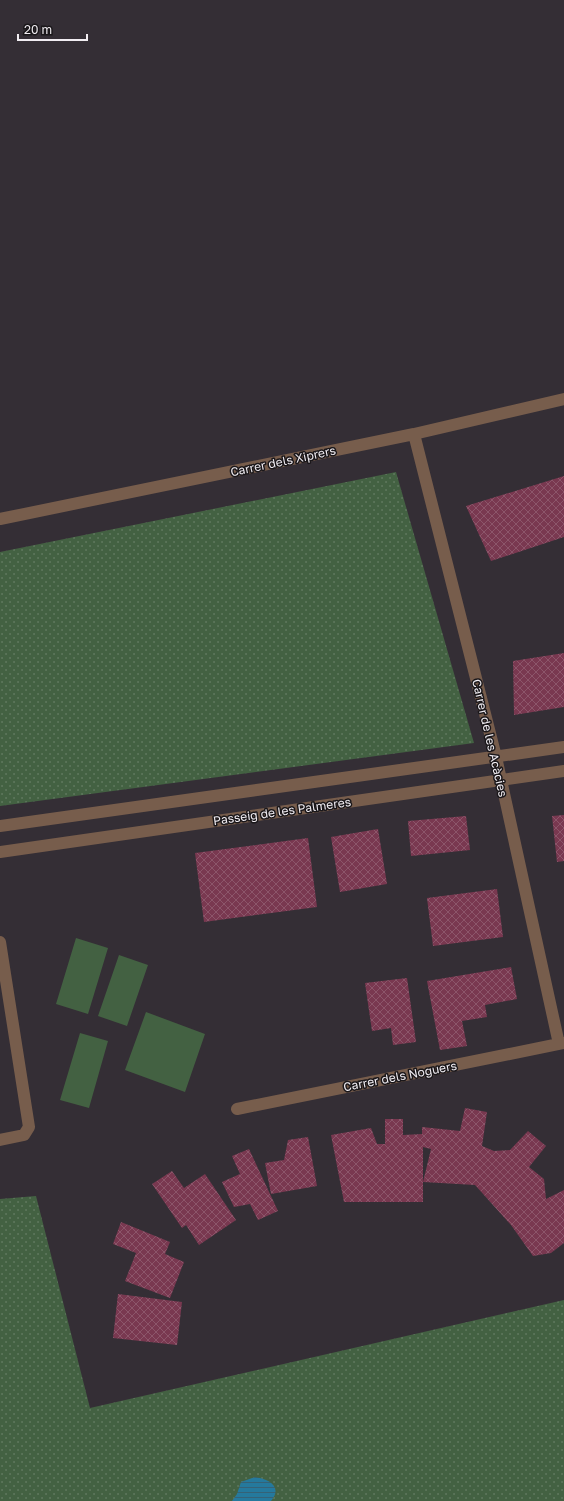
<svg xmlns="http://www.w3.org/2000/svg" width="564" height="1501" viewBox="0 0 564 1501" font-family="'Golos Text',sans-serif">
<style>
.grass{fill:url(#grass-dots)}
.pitch{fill:#436142}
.water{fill:url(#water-rules)}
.building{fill:url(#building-cross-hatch);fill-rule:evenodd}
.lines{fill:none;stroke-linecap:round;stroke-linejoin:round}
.lane{stroke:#775d4c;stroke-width:12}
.street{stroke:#775d4c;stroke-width:12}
.labels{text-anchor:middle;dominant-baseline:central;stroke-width:3;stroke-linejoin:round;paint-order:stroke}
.street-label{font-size:12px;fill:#f1edf2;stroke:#1a171a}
</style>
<defs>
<pattern id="grass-dots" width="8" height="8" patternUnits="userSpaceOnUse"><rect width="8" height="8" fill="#436142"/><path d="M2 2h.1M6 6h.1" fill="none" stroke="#5f785e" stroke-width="1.8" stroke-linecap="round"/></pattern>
<pattern id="water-rules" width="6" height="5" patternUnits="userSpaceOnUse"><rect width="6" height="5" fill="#25799d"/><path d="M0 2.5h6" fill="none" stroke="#356277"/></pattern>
<pattern id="building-cross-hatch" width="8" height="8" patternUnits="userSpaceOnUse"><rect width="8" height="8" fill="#793850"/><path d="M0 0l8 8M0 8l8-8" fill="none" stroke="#8c556a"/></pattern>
</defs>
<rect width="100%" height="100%" fill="#342e35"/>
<path class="grass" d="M396,472L474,743L0,806V552Z
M36,1196L90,1408L564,1300V1501H0V1199Z"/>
<path class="pitch" d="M76,938L108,948L88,1014L56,1004Z
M119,955L148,965L127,1026L98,1016Z
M146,1012L205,1034L185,1092L125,1070Z
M80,1033L108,1041L89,1108L60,1100Z"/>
<path class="water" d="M255,1477C269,1479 283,1487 271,1501H232L237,1494L241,1482Z"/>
<path class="building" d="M564,476V537L491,561L466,506Z
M564,653V707L514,715L513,661Z
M564,815V861L557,862L552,816Z
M466,816L470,850L411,856L408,821Z
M378,829L387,884L340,892L331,837Z
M308,838L317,907L204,922L195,853Z
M497,889L503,937L433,946L427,898Z
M511,967L517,999L485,1005L487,1017L462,1021L467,1046L440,1050L427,981Z
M407,978L416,1042L393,1045L391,1028L372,1031L365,983Z
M465,1108L487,1112L482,1146L494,1151L510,1150L528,1131L546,1146L529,1167L544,1179L546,1199L564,1190V1243L551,1253L533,1256L511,1225L475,1185L423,1182V1202H344L331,1135L371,1128L377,1144H385V1119H403V1135L422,1134V1127L460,1131ZM423,1147L431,1149L423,1182Z
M308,1137L317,1186L271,1194L265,1163L284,1160L288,1140Z
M249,1149L278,1211L258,1220L250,1204L234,1207L222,1182L240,1174L232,1156Z
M172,1171L184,1188L205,1174L236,1220L199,1245L186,1225L182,1228L152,1184Z
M121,1222L170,1242L165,1254L184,1262L170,1298L125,1281L136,1253L113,1244Z
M118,1294L182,1302L177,1345L113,1338Z"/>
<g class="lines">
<path class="lane" d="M0,942L29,1127L24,1135L0,1140"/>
<path class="street" d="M414,434L496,757L559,1044
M0,519L414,434L564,399
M0,826L564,747
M0,852L564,771
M237,1109L564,1043"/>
</g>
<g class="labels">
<g class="street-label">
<text transform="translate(283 461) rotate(-12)">Carrer dels Xiprers</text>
<text transform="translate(490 738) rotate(77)">Carrer de les Acàcies</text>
<text transform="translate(282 811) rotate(-8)">Passeig de les Palmeres</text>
<text transform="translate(400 1076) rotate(-11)">Carrer dels Noguers</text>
</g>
</g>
<path d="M18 34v6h69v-6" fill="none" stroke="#f1edf2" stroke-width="2"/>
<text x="24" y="34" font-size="12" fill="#f1edf2" stroke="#1a171a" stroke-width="3" paint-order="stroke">20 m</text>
</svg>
